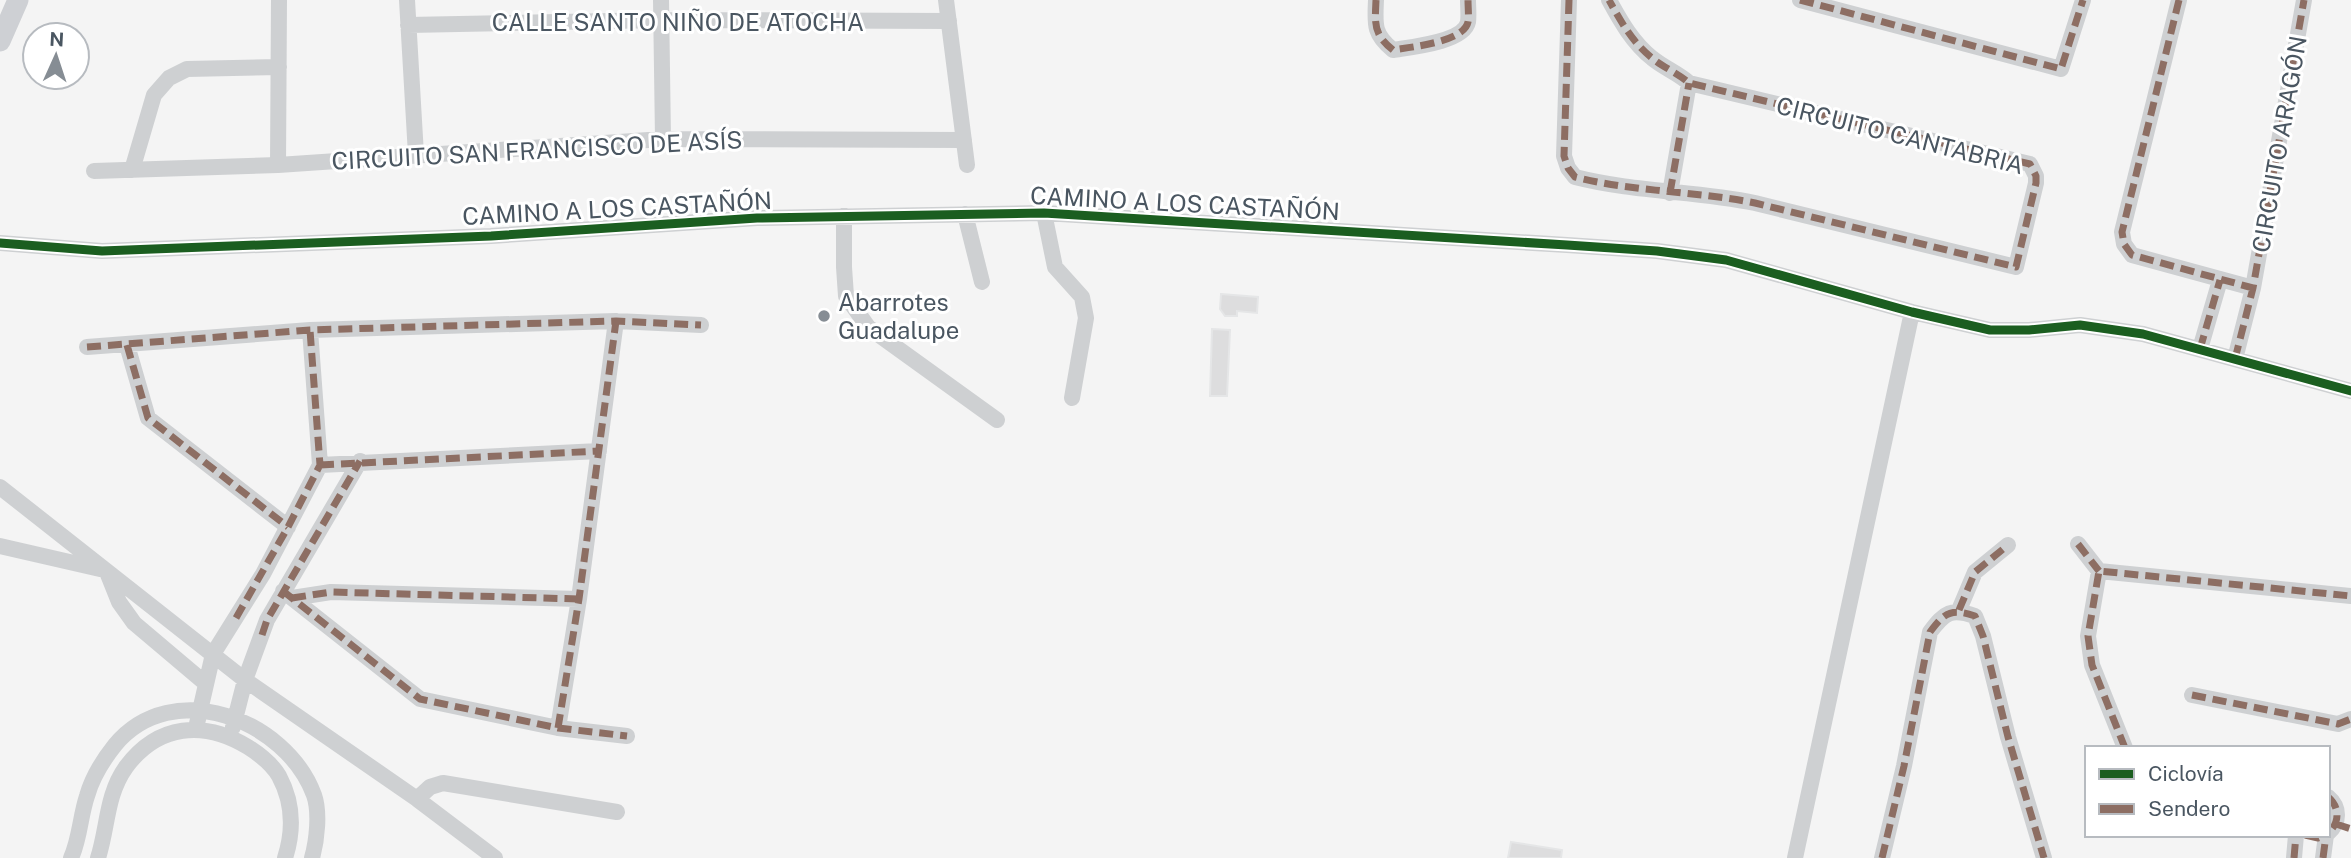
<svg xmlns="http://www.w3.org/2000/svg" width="2351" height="858" viewBox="0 0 2351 858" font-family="'Public Sans',sans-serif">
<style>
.building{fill:#ddddde;stroke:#e5e6e7;stroke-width:2}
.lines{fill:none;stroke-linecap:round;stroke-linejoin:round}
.street{stroke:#ced0d2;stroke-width:16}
.secondary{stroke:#ced0d4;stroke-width:21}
.quiet{stroke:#8d6e63;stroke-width:7;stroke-dasharray:14 7;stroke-linecap:butt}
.cycleway-casing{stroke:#fff;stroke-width:13}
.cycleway{stroke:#1b5e20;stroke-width:9}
.poi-dot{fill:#868d94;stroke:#fff;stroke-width:2.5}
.labels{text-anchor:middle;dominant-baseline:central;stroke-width:6;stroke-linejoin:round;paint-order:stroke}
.street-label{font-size:24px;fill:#4a5661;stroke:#fff}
.poi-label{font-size:24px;fill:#4a5661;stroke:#fff;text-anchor:start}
</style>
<rect width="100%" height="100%" fill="#f4f4f4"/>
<path class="building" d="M1221,294L1258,297L1257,313L1237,311V316H1225L1220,309Z
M1212,329L1230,330L1227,396H1210Z
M1511,842L1562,850L1561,858H1508Z"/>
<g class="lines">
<path class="street" d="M407,0L416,155
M661,0L663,139
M946,0L967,165
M1376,0C1375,24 1373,34 1393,50C1411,47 1464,42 1468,22C1469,16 1468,7 1468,0
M1569,0L1564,156L1568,168L1575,177C1634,192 1696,191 1755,203L2016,267L2036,183V176L2030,164L1689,83C1678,73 1664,68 1652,58C1633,43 1621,22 1609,0
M1800,0L2061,69L2083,0
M2179,0L2122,232L2124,244L2132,255L2253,288
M408,25L661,20L949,21
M278,165L279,0
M132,170L154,95L169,78L187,69L279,67
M94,171L278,165L663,139L964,140
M1670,193L1689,83
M1044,213L1055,267L1082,297L1086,318L1072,398
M965,214L982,282
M844,216V267L846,296L868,327L997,420
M0,243L102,251L491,236L757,218L1044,213L1567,245L1657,251L1726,260L1912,312L1990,330H2029L2080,325L2143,334L2351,391
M127,345L148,418L288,527
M87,347L310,330L616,321L701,325
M2200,349L2220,280
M2235,359L2253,288L2304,0
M320,465L599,451
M0,487L245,680L417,799L495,858
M2078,544L2099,571
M0,546L100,569
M107,572L119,602L134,623L205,683
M283,591L420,699L558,728L627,736
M292,598L331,592L579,599
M1959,610L1975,572L2008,545
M2192,695L2338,724L2351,719
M233,727L245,680L267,620L360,461
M196,728L213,654L263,574L320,465L310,330
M558,728L579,599L616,321
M2125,748L2092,665L2088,636L2099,571L2351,596
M2328,797C2340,807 2340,823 2328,833
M417,799L430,787L443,783L617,812
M71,858C80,838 80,817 87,796C92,778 103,760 115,745C172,676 286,719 314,795C320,812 317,840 312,858
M98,858C108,827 106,795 126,767C158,724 204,720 248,747C259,754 272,764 279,776C293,802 294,830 285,858
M1795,858L1912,312
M1882,858L1904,766L1930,632C1945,612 1951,608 1975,616L1983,636L2008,737L2044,858
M2294,858L2296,835
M2323,858L2326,835"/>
<path class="secondary" d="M0,41L18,0"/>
<path class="quiet" d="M1376,0C1375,24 1373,34 1393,50C1411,47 1464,42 1468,22C1469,16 1468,7 1468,0
M1569,0L1564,156L1568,168L1575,177C1634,192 1696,191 1755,203L2016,267L2036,183V176L2030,164L1689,83C1678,73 1664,68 1652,58C1633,43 1621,22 1609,0
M1800,0L2061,69L2083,0
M2179,0L2122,232L2124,244L2132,255L2253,288
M1670,193L1689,83
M127,345L148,418L288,527
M87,347L310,330L616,321L701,325
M2200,349L2220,280
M2235,359L2253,288L2304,0
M320,465L599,451
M2078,544L2099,571
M283,591L420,699L558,728L627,736
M292,598L331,592L579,599
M1959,610L1975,572L2008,545
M236,618L288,527L320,465L310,330
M262,635L267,620L360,461
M2192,695L2338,724L2351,719
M558,728L579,599L616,321
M2125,748L2092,665L2088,636L2099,571L2351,596
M2328,797C2340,807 2340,823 2328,833
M2336,824L2351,829
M2305,835L2318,838L2325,835
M1882,858L1904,766L1930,632C1945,612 1951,608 1975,616L1983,636L2008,737L2044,858
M2294,858L2296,835
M2323,858L2326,835"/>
<defs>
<path id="cycleway" d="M0,243L102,251L491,236L757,218L1044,213L1567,245L1657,251L1726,260L1912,312L1990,330H2029L2080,325L2143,334L2351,391"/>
</defs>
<use href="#cycleway" class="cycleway-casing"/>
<use href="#cycleway" class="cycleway"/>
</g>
<circle class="poi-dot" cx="824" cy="316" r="7"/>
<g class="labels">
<g class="street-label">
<text x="678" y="22">CALLE SANTO NIÑO DE ATOCHA</text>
<text transform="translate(1900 135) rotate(14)">CIRCUITO CANTABRIA</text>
<text transform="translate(2279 144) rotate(-80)">CIRCUITO ARAGÓN</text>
<text transform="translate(537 150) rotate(-3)">CIRCUITO SAN FRANCISCO DE ASÍS</text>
<text transform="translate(1185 203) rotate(3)">CAMINO A LOS CASTAÑÓN</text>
<text transform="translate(617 208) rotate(-3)">CAMINO A LOS CASTAÑÓN</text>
</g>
<g class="poi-label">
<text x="838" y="302">Abarrotes<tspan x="838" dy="28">Guadalupe</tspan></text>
</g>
</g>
<rect x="2085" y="746" width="245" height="91" fill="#ffffff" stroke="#b7bbc0" stroke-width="2"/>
<rect x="2099" y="769" width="35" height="10" fill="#1b5e20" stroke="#b7bbc0" stroke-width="2"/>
<text x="2148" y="781" font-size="21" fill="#4a5661">Ciclovía</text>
<rect x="2099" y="804" width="35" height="10" fill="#8d6e63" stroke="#b7bbc0" stroke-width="2"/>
<text x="2148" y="816" font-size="21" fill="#4a5661">Sendero</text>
<g transform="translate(56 56) rotate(3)"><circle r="33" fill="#ffffff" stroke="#b7bbc0" stroke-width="2"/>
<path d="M0-5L12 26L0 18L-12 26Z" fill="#868d94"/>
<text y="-10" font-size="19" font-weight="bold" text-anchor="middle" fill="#4a5661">N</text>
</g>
</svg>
